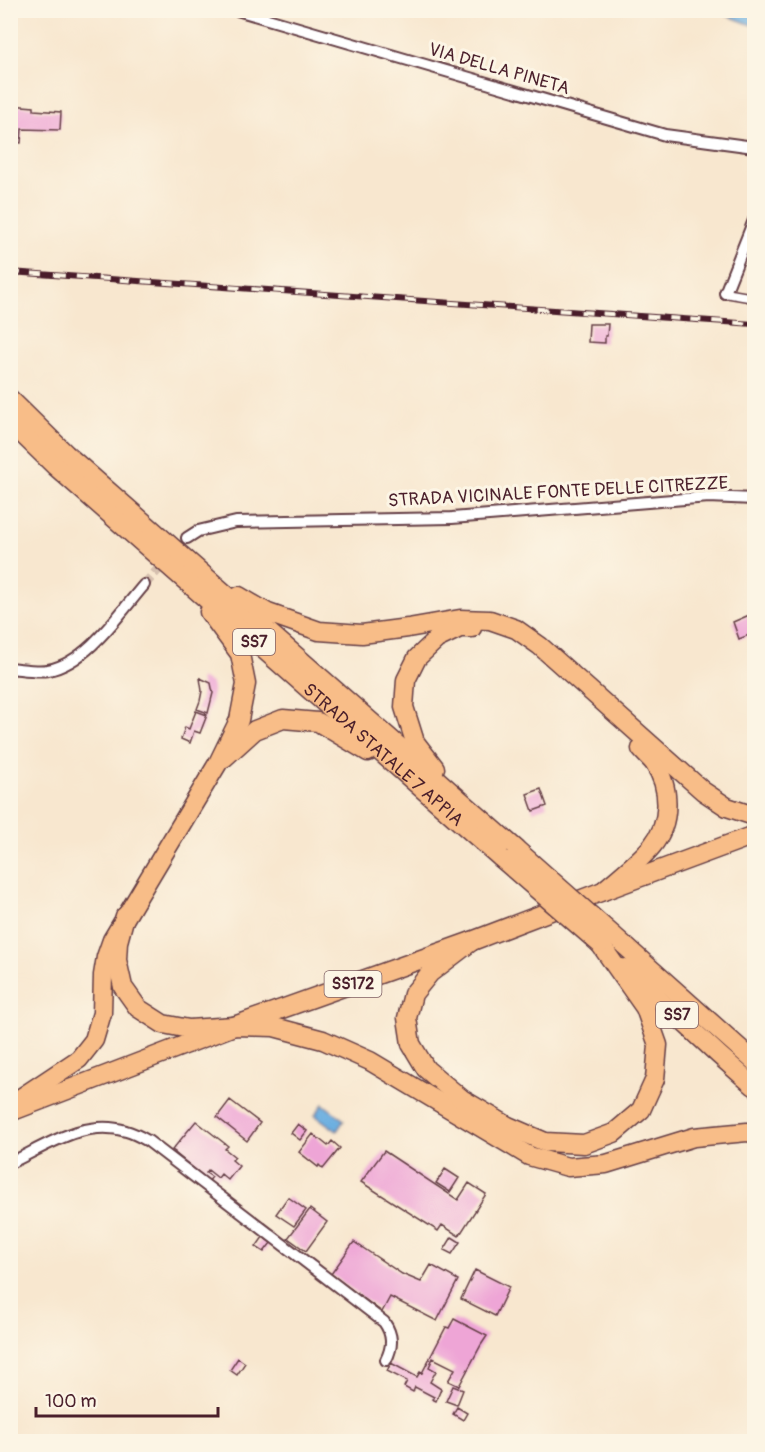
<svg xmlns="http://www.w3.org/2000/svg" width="765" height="1452" viewBox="0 0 765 1452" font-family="Pangolin,sans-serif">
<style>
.water{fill:#6baee0;stroke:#5a6686;stroke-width:1.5}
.building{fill:#eea5d6}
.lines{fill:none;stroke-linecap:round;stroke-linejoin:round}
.minor-tunnel{stroke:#d5bfae;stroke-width:10;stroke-dasharray:10 5;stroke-linecap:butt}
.pedestrian-casing{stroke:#643d44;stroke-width:11}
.minor-casing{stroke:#643d44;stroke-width:14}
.primary-casing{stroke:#643d44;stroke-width:21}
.trunk-casing{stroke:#643d44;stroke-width:21}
.pedestrian{stroke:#fff;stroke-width:8}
.minor{stroke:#fff;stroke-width:10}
.primary{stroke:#f8bd88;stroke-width:18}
.trunk{stroke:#f8bd88;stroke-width:18}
.rail-casing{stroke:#4a1f2b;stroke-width:6}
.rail{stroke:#fcf5e5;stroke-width:4;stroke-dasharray:11;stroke-linecap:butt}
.trunk-bridge-casing{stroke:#643d44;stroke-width:21;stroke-linecap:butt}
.trunk-bridge{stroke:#f8bd88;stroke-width:18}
.labels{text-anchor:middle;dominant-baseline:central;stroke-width:6;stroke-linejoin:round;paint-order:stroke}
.shield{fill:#fcf5e5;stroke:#7f5f63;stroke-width:1.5}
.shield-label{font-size:16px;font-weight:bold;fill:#4a1f2b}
.street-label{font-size:18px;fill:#4a1f2b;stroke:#fcf5e5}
</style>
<rect width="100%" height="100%" fill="#fcf5e5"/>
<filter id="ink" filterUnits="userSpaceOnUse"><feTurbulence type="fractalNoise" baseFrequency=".0167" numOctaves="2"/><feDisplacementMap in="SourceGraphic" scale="12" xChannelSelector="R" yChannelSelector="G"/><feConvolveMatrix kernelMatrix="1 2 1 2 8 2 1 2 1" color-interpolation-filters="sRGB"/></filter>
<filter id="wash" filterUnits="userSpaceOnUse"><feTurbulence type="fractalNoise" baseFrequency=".008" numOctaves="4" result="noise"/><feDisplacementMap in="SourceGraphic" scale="24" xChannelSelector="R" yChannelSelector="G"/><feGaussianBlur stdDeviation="1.35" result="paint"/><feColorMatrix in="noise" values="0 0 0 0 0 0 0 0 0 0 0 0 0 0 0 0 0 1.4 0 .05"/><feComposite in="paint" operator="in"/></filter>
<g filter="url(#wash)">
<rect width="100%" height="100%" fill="#f8e7cf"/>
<path class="water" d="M716,11H754V26Z
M323,1104L344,1120L337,1131L315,1115Z"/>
<g id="blocks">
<path class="building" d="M10,105L34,107V110L61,112L60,130L22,129L21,143L10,142Z
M589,324H608L607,336H605V343L588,342Z
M754,613V633L739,639L733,622Z
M200,678L211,683L213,693L208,713L197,709L200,701L202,691Z
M196,711L207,715L200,733L194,731L190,743L181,739L185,727L189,729Z
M541,789L547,806L533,811L527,794Z
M230,1100L260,1123L247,1141L217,1117Z
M196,1121L228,1146L225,1149L235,1157L232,1160L239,1166L228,1180L221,1174L218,1178L208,1170L206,1173L212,1177L208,1182L203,1178L204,1177L175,1153V1152L172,1150Z
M298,1124L307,1131L300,1140L291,1133Z
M313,1134L328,1146L332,1141L340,1148L323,1169L319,1165L318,1167L299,1152Z
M384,1151L458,1200L469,1183L486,1194L459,1236L442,1225L438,1231L361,1182Z
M445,1169L459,1178L450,1192L436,1183Z
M288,1197L306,1210L294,1226L276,1214Z
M310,1209L327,1222L306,1251L288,1238Z
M263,1237L271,1243L264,1252L256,1247Z
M452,1237L460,1242L452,1254L444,1250Z
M354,1242L402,1274L421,1282L431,1265L458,1280L437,1321L390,1297L382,1312L331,1274Z
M475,1270L509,1287L495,1316L461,1299Z
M454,1319L487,1336L481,1345L459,1386L448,1381L455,1369L433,1358L429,1367L436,1371L430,1382L441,1389L436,1401L432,1399L434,1397L415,1387L413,1392L404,1387L407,1381L387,1371L391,1363L417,1377L420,1372L422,1373L446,1327L449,1328Z
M238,1358L245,1363L237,1375L230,1370Z
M453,1386L463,1390L457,1405L446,1401Z
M457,1407L467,1413L463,1420L453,1414Z"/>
</g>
</g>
<g filter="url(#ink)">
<use href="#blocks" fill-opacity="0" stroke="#643d44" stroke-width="1.5"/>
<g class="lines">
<path class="minor-tunnel" d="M144,585L187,538"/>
<defs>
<path id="pedestrian" d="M725,293L754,298"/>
<path id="minor" d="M237,10L665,135L754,147
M725,293L754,220
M187,538L198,531L236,522L452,518L709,497L754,499
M10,668C22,669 36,672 48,670C87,663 119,614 144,585
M10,1163C46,1146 85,1118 126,1131C134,1133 141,1137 148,1141L384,1322C393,1335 393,1346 386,1360"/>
<path id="primary" d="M10,1112L234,1026L472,941L603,891L754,835"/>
<g id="trunk">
<path d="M10,399L66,454L516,849"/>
<path id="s1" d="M10,422L55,466L501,858"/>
<path d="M239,596L268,613L319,631L362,634L408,628L460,619L490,620L516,629L540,646L703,791L727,807L754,816"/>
<path d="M224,758L255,730L283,719L318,722L368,752"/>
<path d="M435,768L415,742L404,707L406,680L417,658L437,639L460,628H472"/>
<path d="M603,891C619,877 638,863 652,846C671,823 671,788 654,763C650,758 645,754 641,749"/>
<path d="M125,916L118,942L117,960L123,987L138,1008L163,1024L189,1029L234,1026L274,1027L323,1040L370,1061L529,1156L568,1167L606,1164L694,1137L747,1132L754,1133"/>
<path d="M614,936L754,1061"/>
<path d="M472,941L430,973L413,994L407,1018L411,1044L426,1069L462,1099L508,1126L545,1142L584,1144L614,1133L641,1110L655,1079L658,1045L645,1008L600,944"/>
<path d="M625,968L719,1055L754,1086"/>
<path d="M10,1105L79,1059L94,1040L102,1013L103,975L106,957L112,940L218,763L239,720L246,684L240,654L209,612"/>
</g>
</defs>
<use href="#pedestrian" class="pedestrian-casing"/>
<use href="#minor" class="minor-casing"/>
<use href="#primary" class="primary-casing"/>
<use href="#trunk" class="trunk-casing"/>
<use href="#pedestrian" class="pedestrian"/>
<use href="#minor" class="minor"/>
<use href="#primary" class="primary"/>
<use href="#trunk" class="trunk"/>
<defs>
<path id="rail" d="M10,272L754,324"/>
</defs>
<use href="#rail" class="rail-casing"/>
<use href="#rail" class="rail"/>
<defs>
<path id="trunk-bridge" d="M516,849L614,936
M501,858L600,944"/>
</defs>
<use href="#trunk-bridge" class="trunk-bridge-casing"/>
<use href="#trunk-bridge" class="trunk-bridge"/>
</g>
</g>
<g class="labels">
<g class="shield">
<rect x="233" y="629" width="42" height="26" rx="4.5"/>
<rect x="324.5" y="971" width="57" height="26" rx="4.5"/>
<rect x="656" y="1002" width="42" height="26" rx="4.5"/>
</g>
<g class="shield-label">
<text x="254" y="642">SS7</text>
<text x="353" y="984">SS172</text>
<text x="677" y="1015">SS7</text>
</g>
<g class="street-label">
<text transform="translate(499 69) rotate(16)">VIA DELLA PINETA</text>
<text transform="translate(558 492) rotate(-3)">STRADA VICINALE FONTE DELLE CITREZZE</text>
<text stroke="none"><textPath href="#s1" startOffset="500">STRADA STATALE 7 APPIA</textPath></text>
</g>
</g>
<rect width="765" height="1452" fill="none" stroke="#fcf5e5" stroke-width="36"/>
<path d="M36 1407v9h182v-9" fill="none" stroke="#4a1f2b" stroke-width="3"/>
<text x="45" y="1407" font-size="18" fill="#4a1f2b" stroke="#fcf5e5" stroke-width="4.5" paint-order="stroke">100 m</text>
</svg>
